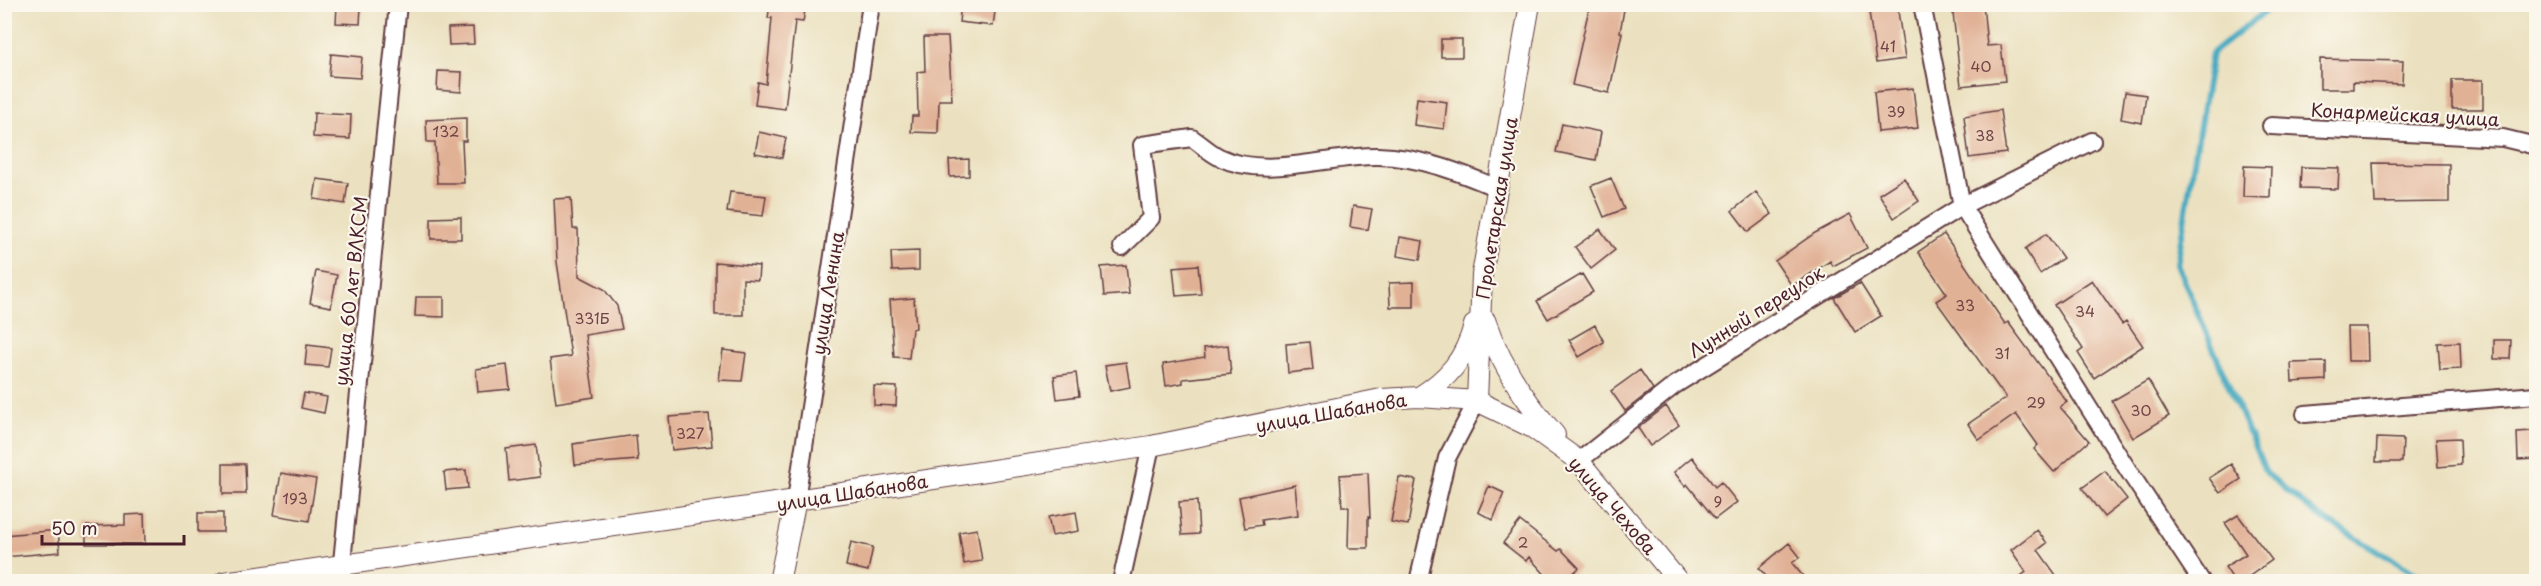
<svg xmlns="http://www.w3.org/2000/svg" width="2541" height="586" viewBox="0 0 2541 586" font-family="'Playpen Sans',sans-serif">
<style>
.lines{fill:none;stroke-linecap:round;stroke-linejoin:round}
.stream{stroke:#40a8c0;stroke-width:6}
.building{fill:#e1b195}
.minor-casing{stroke:#623c41;stroke-width:20}
.tertiary-casing{stroke:#623c41;stroke-width:22}
.minor{stroke:#fff;stroke-width:16}
.tertiary{stroke:#fff;stroke-width:20}
.labels{text-anchor:middle;dominant-baseline:central;stroke-width:4.5;stroke-linejoin:round;paint-order:stroke}
.number-label{font-size:15px;fill:#704446}
.street-label{font-size:18px;fill:#4a1f2b;stroke:#fbf7ec}
</style>
<rect width="100%" height="100%" fill="#fbf7ec"/>
<filter id="ink" filterUnits="userSpaceOnUse"><feTurbulence type="fractalNoise" baseFrequency=".0167" numOctaves="2"/><feDisplacementMap in="SourceGraphic" scale="12" xChannelSelector="R" yChannelSelector="G"/><feConvolveMatrix kernelMatrix="1 2 1 2 8 2 1 2 1" color-interpolation-filters="sRGB"/></filter>
<filter id="wash" filterUnits="userSpaceOnUse"><feTurbulence type="fractalNoise" baseFrequency=".008" numOctaves="4" result="noise"/><feDisplacementMap in="SourceGraphic" scale="24" xChannelSelector="R" yChannelSelector="G"/><feGaussianBlur stdDeviation="1.35" result="paint"/><feColorMatrix in="noise" values="0 0 0 0 0 0 0 0 0 0 0 0 0 0 0 0 0 1.4 0 .05"/><feComposite in="paint" operator="in"/></filter>
<g filter="url(#wash)">
<rect width="100%" height="100%" fill="#ebe1c0"/>
<g class="lines">
<path class="stream" d="M2275,4L2212,53L2177,264L2266,473L2317,515L2430,582"/>
</g>
<g id="blocks">
<path class="building" d="M770,4H806L803,22L795,21L785,109L755,105L758,82L766,84L772,18H768Z
M961,4H996L993,26L959,22Z
M1590,4H1625L1620,32L1622,33L1609,93L1572,85Z
M1868,4H1897L1905,59L1876,63Z
M1952,4H1983L1987,46L2001,45L2005,81L1961,86Z
M337,6L361,7L360,24L336,23Z
M473,27L474,44L449,45L448,28Z
M924,37H948L952,100H939L938,133L911,132L912,116H918L917,72L925,71Z
M1441,39H1462V57H1441Z
M331,54L362,57L360,78L329,76Z
M2320,59L2403,61L2402,84L2353,82V89H2320Z
M438,71L462,72L461,92L437,90Z
M2452,80H2483V109H2452Z
M1913,88L1918,128L1878,132L1874,92Z
M2125,92L2146,95L2142,123L2121,119Z
M1417,98L1447,102L1444,129L1414,125Z
M2000,110L2006,153L1969,158L1964,116Z
M314,113L351,115L350,139L313,137Z
M466,118V141H462L464,183H437L435,142H427L426,120Z
M1562,124L1601,132L1596,160L1556,152Z
M759,132L786,138L782,158L755,153Z
M969,159V176L950,177L949,160Z
M2373,163L2449,164V202L2375,203Z
M2244,166L2271,167L2270,198L2243,197Z
M2301,167L2339,168L2338,189L2300,188Z
M1611,178L1624,209L1604,217L1591,186Z
M1904,178L1919,201L1894,218L1879,194Z
M317,179L348,183L345,204L314,199Z
M730,192L766,196L763,216L727,212Z
M1756,192L1772,214L1748,232L1732,211Z
M571,198L573,229H578L579,276L604,289L617,306L622,329L585,335L594,397L556,403L550,359L571,356L557,262L554,199Z
M1353,206L1372,209L1368,230L1350,227Z
M1850,214L1867,248L1833,266L1830,261L1792,286L1775,261L1815,233Z
M461,217V239H431V218Z
M1600,229L1615,250L1591,269L1575,247Z
M1944,234L2005,324L2008,322L2067,402L2060,407L2089,441L2054,472L2034,449L2038,445L2016,414L1979,440L1968,424L2006,398L1936,301L1947,294L1918,252Z
M2046,234L2063,258L2040,274L2025,249Z
M1400,237L1423,241L1420,260L1397,256Z
M919,251V270L892,271L891,252Z
M715,262L759,266L758,280L743,279V315H715Z
M1126,265L1129,294L1104,296L1101,267Z
M1198,265L1201,294L1176,296L1173,267Z
M316,271L337,275L331,307L310,303Z
M1582,274L1593,292L1548,319L1537,301Z
M2092,280L2122,324L2126,321L2143,346L2094,378L2078,353L2083,349L2054,305Z
M1414,282V307H1390L1389,283Z
M1860,283L1881,316L1855,332L1834,298Z
M416,297H444V317L415,316Z
M914,298L916,328L912,329L909,358L894,357L890,300Z
M1595,325L1604,342L1579,357L1569,340Z
M2347,327H2367L2368,361H2348Z
M2494,340H2511L2510,359H2494Z
M1310,342L1313,370L1288,373L1286,344Z
M2460,342L2461,369L2440,370L2438,343Z
M307,345L331,348L328,367L305,365Z
M1228,345L1231,374L1183,379V383L1166,386L1163,364L1205,357L1204,348Z
M723,350L746,353L742,381L719,380Z
M1126,362L1130,387L1110,391L1105,365Z
M2326,362V380L2292,382L2291,363Z
M507,365L510,389L478,392L476,369Z
M1640,370L1653,389L1625,411L1611,391Z
M1076,373L1079,396L1057,399L1054,376Z
M2148,380L2169,416L2133,438L2112,401Z
M874,386L897,387L896,406L874,405Z
M304,393L327,397L324,413L301,408Z
M1666,406L1679,425L1650,446L1638,428Z
M709,414L712,446L672,450L669,417Z
M2533,431L2534,459L2518,460L2517,432Z
M636,435L638,460L575,465L573,444Z
M2377,438L2403,439L2402,462H2376Z
M2460,438L2461,465L2438,467L2436,439Z
M536,445L540,477L509,481L506,449Z
M1692,457L1715,487L1721,482L1737,502L1715,519L1687,484L1685,486L1674,472Z
M223,464H245L246,494H223Z
M2231,464L2241,479L2220,493L2209,478Z
M466,470L468,488L446,490L444,472Z
M2105,471L2127,499L2104,517L2082,488Z
M281,473L316,479L309,521L274,515Z
M1368,473L1370,518L1368,517V548H1348L1349,507H1342L1340,475Z
M1399,477L1416,480L1408,525L1391,522Z
M1295,485L1298,515L1261,520L1262,525L1245,528L1239,497Z
M1489,486L1504,493L1493,520L1478,512Z
M1197,501L1199,534L1182,535L1179,502Z
M1076,512L1079,531L1052,536L1048,517Z
M198,513H223V532H198Z
M144,514L145,544H86V526L125,525V515Z
M2238,515L2272,560L2241,582H2235L2225,567L2246,554L2225,523Z
M1520,521L1558,551L1561,549L1579,568L1563,582H1552L1529,557L1526,561L1503,543Z
M977,529L982,561L964,564L959,532Z
M58,530L60,552L4,557V535Z
M2037,530L2047,543L2038,550L2061,582H2013L2026,572L2011,550Z
M851,542L873,547L868,571L846,566Z
M1789,543L1800,557L1792,563L1808,582H1771L1759,568Z"/>
</g>
</g>
<g filter="url(#ink)">
<use href="#blocks" fill-opacity="0" stroke="#623c41" stroke-width="1.5"/>
<g class="lines">
<defs>
<path id="minor" d="M1922,4L1962,206L2128,470L2202,582
M2271,126L2503,138L2536,146
M1122,247L1151,218L1142,145L1192,138C1201,144 1209,152 1219,157C1266,180 1329,155 1378,156C1421,157 1459,172 1497,188
M2305,414L2536,395
M1579,461L1675,385L1962,206L2092,141
M796,500L871,4
M340,582L398,4
M1121,582L1151,446
M1418,582L1447,458L1477,401"/>
<path id="tertiary" d="M1485,320C1500,364 1524,400 1555,435
M1419,397C1448,379 1465,359 1474,325
M1477,401L1482,275L1530,4
M224,582L796,500L1151,446L1381,399L1419,397L1477,401L1533,428L1579,461L1679,582
M779,582L796,500"/>
</defs>
<use href="#minor" class="minor-casing"/>
<use href="#tertiary" class="tertiary-casing"/>
<use href="#minor" class="minor"/>
<use href="#tertiary" class="tertiary"/>
</g>
</g>
<g class="labels">
<g class="number-label">
<text x="1888" y="45">41</text>
<text x="1981" y="65">40</text>
<text x="1896" y="110">39</text>
<text x="446" y="130">132</text>
<text x="1985" y="134">38</text>
<text x="1965" y="304">33</text>
<text x="2085" y="310">34</text>
<text x="592" y="317">331Б</text>
<text x="2002" y="352">31</text>
<text x="2036" y="401">29</text>
<text x="2141" y="409">30</text>
<text x="690" y="432">327</text>
<text x="295" y="497">193</text>
<text x="1718" y="500">9</text>
<text x="1523" y="541">2</text>
</g>
<g class="street-label">
<text transform="translate(2405 114) rotate(3)">Конармейская улица</text>
<text transform="translate(1496 208) rotate(-81)">Пролетарская улица</text>
<text transform="translate(350 291) rotate(-84)">улица 60 лет ВЛКСМ</text>
<text transform="translate(827 293) rotate(-81)">улица Ленина</text>
<text transform="translate(1756 311) rotate(-32)">Лунный переулок</text>
<text transform="translate(1331 412) rotate(-10)">улица Шабанова</text>
<text transform="translate(852 492) rotate(-9)">улица Шабанова</text>
<text transform="translate(1613 505) rotate(49)">улица Чехова</text>
</g>
</g>
<rect width="2541" height="586" fill="none" stroke="#fbf7ec" stroke-width="24"/>
<path d="M42 535v9h142v-9" fill="none" stroke="#4a1f2b" stroke-width="3"/>
<text x="51" y="535" font-size="18" fill="#4a1f2b" stroke="#fbf7ec" stroke-width="4.5" paint-order="stroke">50 m</text>
</svg>
